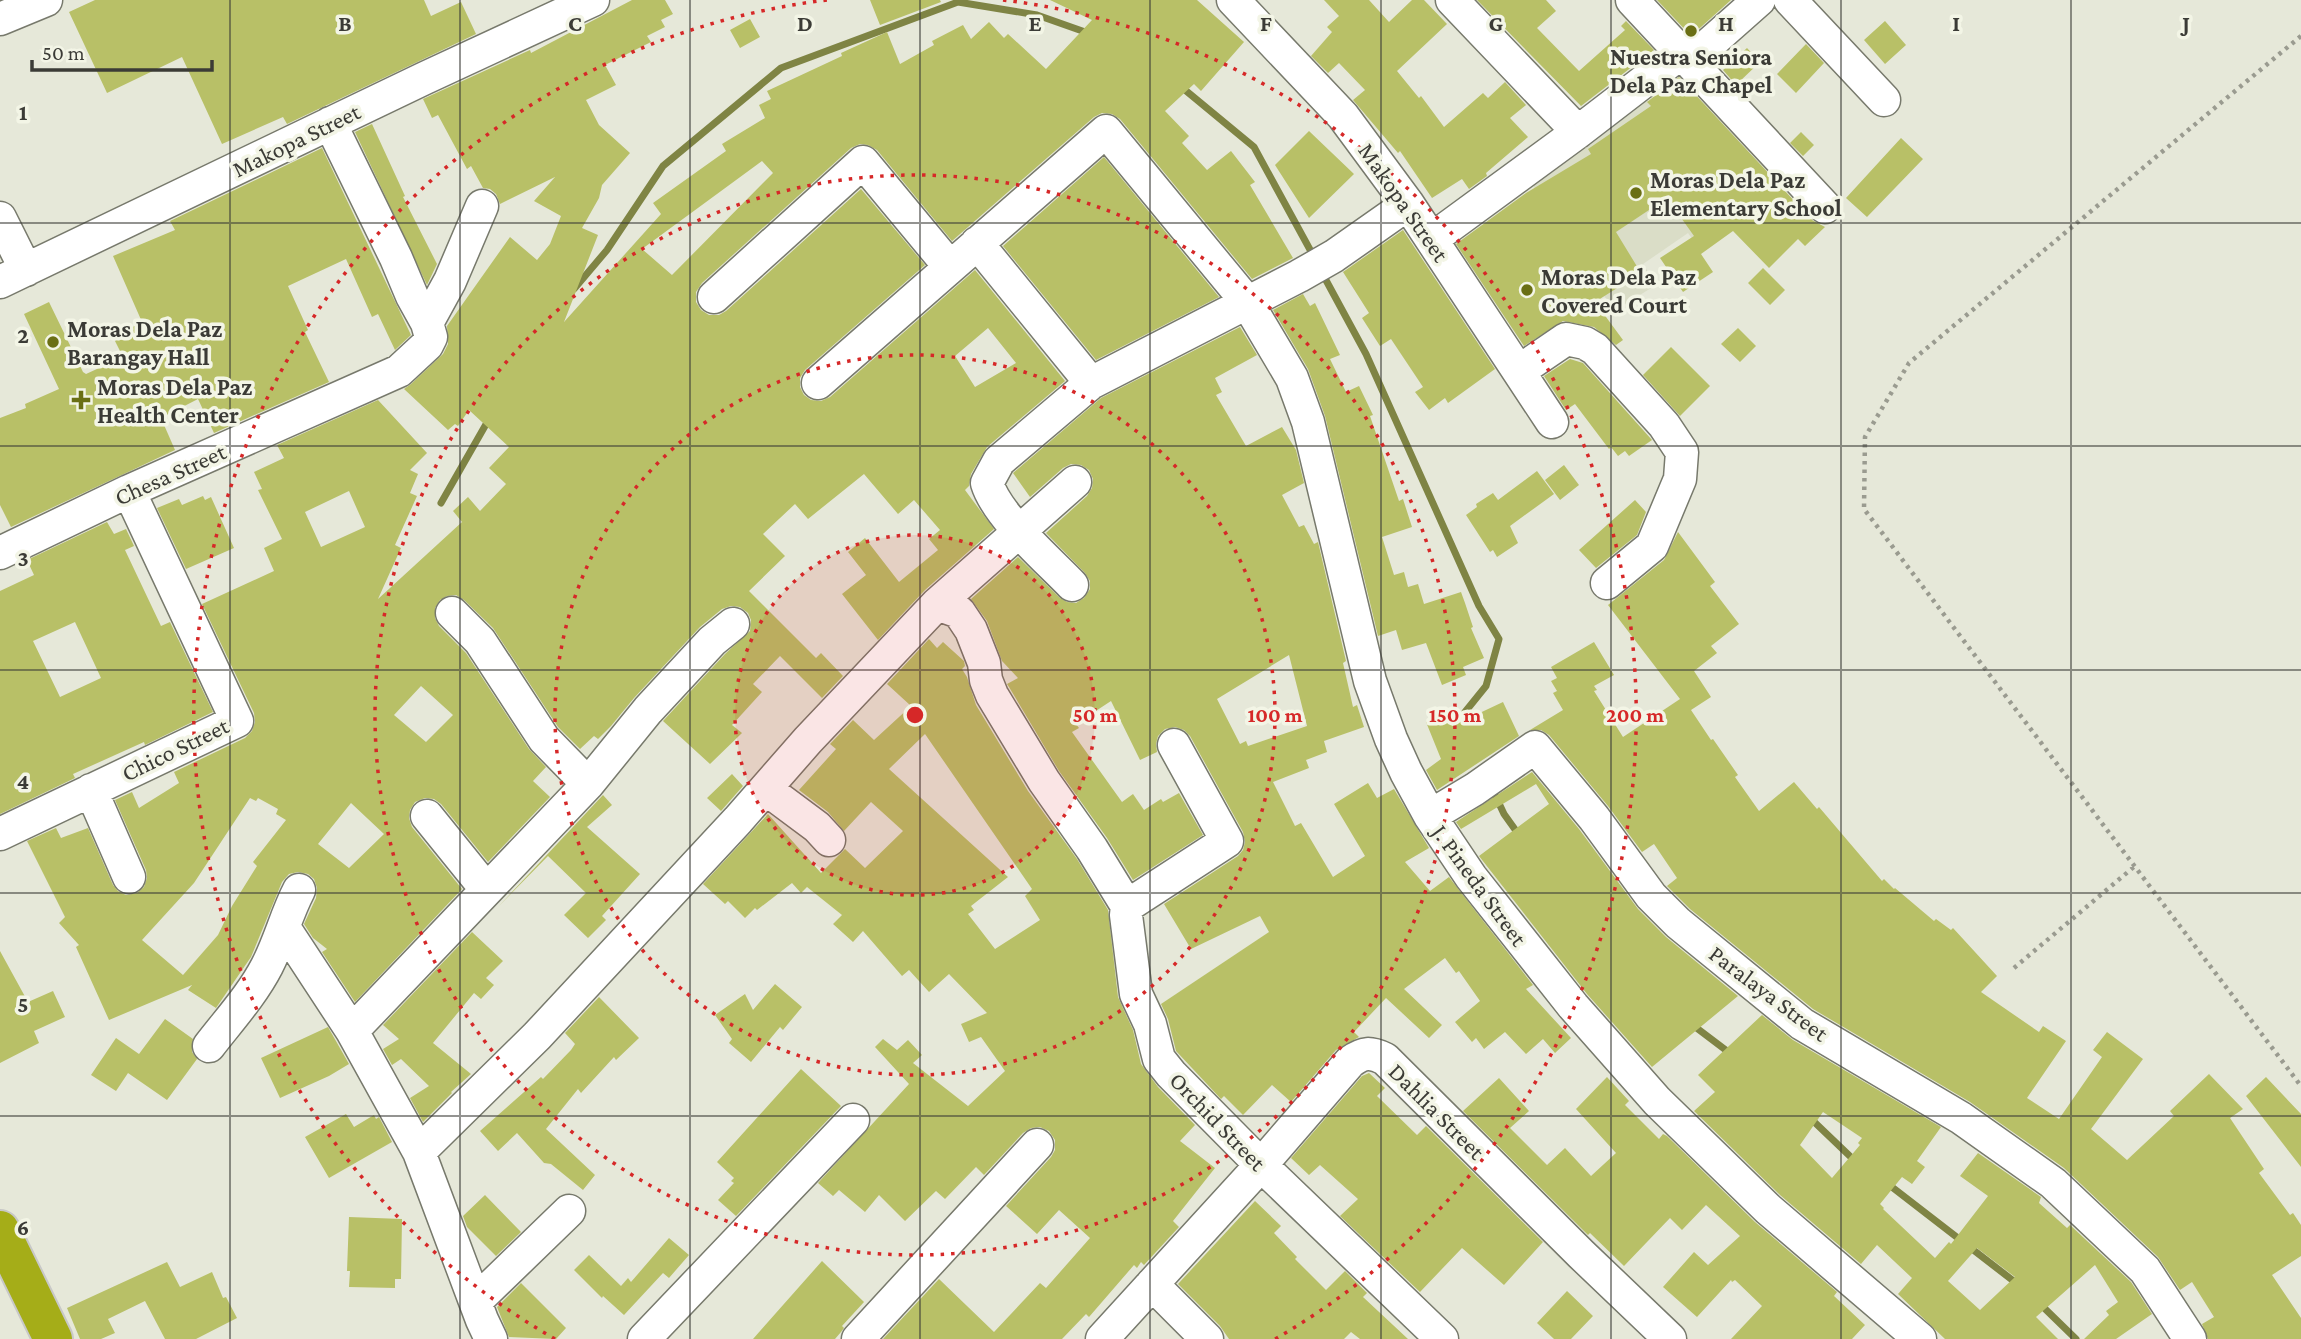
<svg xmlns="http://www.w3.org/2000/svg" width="2301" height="1339" viewBox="0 0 2301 1339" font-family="'Crimson Pro',serif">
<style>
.built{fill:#daddc7}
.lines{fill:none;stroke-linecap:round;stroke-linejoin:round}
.stream{stroke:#7f8444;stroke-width:7}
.building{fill:#b8c067;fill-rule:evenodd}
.minor-casing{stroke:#77796c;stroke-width:35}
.highway-casing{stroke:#c8c8c7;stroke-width:42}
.path{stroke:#9a9b90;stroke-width:4.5;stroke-dasharray:3.5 5;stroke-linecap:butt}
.minor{stroke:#fff;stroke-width:32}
.highway{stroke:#a5ad18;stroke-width:38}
.grid{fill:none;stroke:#3b3b36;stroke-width:2;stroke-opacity:0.55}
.ring{fill:none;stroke:#d62828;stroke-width:3.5;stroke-dasharray:3.5 7}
.poi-dot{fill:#6a6f14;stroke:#f3f5e6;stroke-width:2.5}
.labels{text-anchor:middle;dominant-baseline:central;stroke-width:7;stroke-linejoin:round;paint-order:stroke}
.poi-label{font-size:24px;font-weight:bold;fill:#3b3b36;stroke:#f3f5e6;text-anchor:start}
.street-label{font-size:24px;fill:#3b3b36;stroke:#f3f5e6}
.grid-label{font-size:23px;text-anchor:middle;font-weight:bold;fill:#3b3b36;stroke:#f3f5e6;stroke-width:7;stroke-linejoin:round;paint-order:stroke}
.centre{fill:#d62828;stroke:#f3f5e6;stroke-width:3.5}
.ring-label{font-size:21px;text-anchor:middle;font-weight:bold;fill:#d62828;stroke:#f3f5e6;stroke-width:7;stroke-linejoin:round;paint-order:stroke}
</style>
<rect width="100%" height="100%" fill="#e6e8d9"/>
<path class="built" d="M1647,100L1745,206L1693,240L1688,233L1643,264L1656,285L1614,311L1530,181Z"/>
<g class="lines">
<path class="stream" d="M1179,85L1254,147L1314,257
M1321,271L1366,354L1479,606L1499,639L1486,686L1465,712L1469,726
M574,289L607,250L663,166L781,68L958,2L1037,15L1088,33
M441,503L489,419
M1496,797L1504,814L1519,835
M1690,1023L1731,1054
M1808,1116L1855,1161
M1888,1184L2020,1286
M2039,1303L2076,1339"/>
</g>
<path class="building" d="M95,0H424L431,16L461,2L476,34L287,124L283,117L222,144L182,57L107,93L69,12Z
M632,0H665L673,14L661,20L665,27L647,36L651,42L605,65L616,85L586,100L599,125L630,153L602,185L599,198L582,228L598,235L564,322L661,214L653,203L726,151L722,144L765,118L759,105L771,99L767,91L842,56L841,53L887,32L900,64L934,45L932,41L963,25L971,39L989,22L1004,38L1008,34L1046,69L1092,20L1050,0H1197L1244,42L1201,91L1194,84L1165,111L1189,136L1182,143L1207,170L1231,151L1255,182L1250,185L1293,258L1252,279L1120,119L1112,114L1102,113L1094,117L952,241L877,150L868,145L860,144L851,148L702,283L696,292V302L701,310L709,315H719L726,311L861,189L925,265L805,370L800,378V387L804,395L811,400L821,401L830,397L975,270L1065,381L987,447L971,474L969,486L965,490L994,529L925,590L878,640L842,594L866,575L848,552L865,538L899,582L938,550L929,539L940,530L914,500L898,514L864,474L808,519L795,504L763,534L785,556L749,591L816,658L821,653L843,676L822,698L780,656L753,684L762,692L732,725L742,733L710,764L663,721L725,654L750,631L751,620L748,613L740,607L731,606L722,609L700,627L634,698L611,726L598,739L594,736L580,749L558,727L493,628L464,600L456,595L447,596L440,600L435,608V618L439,626L466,653L529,749L546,767L533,781L550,797L488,862L441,804L434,799L425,798L415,802L410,810L409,818L412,827L462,889L355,1002L322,952L327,949L313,938L304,924L316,898L317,888L314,879L308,874L298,872L289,874L282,882L251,957L216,1008L188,990L192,985L109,1020L76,947L79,945L59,923L65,917L27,841L56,828L61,838L88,828L113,885L118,891L126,895L137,893L144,887L147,878L146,870L115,800L132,792L139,808L179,783L174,772L245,738L252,731L255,722L254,713L202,604L274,571L264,548L282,539L258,490L262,489L254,472L284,458L277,445L378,400L427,453L410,470L418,474L410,493L417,496L395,545L401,548L378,599L462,522L453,511L468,497L480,511L506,484L489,468L509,447L469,410L458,426L455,424L448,430L404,389L411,384L443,354L448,344L447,326L510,237L537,260L550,244L561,216L534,201L555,177L500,204L496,194L490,189L483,188L471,166L467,169L438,115L432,118L423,99L530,50L531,53ZM762,161L773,173L672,275L642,249ZM988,328L1016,363L975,387L955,356ZM349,491L365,527L321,547L305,512ZM421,686L453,715L426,742L394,715ZM250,798L256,801L258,798L278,809L276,814L286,820L253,862L257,866L232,906L218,935L183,975L142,940L194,883ZM351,803L384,834L349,868L318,844Z
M870,0H940L941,2L880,25Z
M1324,0H1369L1389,22L1412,0H1424L1447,24L1397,71L1419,98L1421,96L1444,127L1483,93L1488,98L1505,82L1526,105L1510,118L1528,137L1486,173L1487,176L1469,189L1462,179L1432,198L1400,151L1398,153L1353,100L1365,90L1339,63L1328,73L1311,56L1332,32L1327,27L1339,16Z
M1477,0H1546L1556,11L1537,28L1579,71L1625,30L1621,26L1626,21L1654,50L1581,106Z
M1657,0H1731L1691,36Z
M750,19L760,37L740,48L730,30Z
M1885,21L1906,45L1885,64L1864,40Z
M1806,44L1824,63L1796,93L1777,74Z
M1747,48L1760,62L1736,85L1723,70Z
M1679,77L1812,220L1825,227L1805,246L1798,239L1769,268L1733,231L1701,254L1713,272L1683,292L1660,258L1694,236L1667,198L1616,232L1641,273L1595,302L1623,340L1616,345L1594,327L1563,321L1524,346L1456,244L1526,193L1591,154L1588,149L1651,106L1647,102Z
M372,124L405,196L403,197L437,264L427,285L355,132Z
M1309,131L1354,174L1309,218L1275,165Z
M1801,132L1814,145L1803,156L1790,143Z
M1901,138L1923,159L1867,217L1846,198Z
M322,148L411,335L395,350L378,314L372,317L346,259L288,286L308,330L305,332L329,382L214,433L198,399L161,418L175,450L11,527L0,505V418L26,408L25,404L59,389L24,314L49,302L83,372L86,374L123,357L115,341L131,333L129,329L142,322L113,256L175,230L170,221Z
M1104,157L1219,297L1096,360L1003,246Z
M1403,230L1495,369L1448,403L1445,398L1429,410L1415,392L1423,387L1391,339L1380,346L1362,318L1369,313L1343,272Z
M1763,268L1785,290L1770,305L1748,283Z
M1303,294L1310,306L1315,303L1340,355L1330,359L1346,392L1359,386L1373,415L1370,416L1399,501L1403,499L1412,527L1382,537L1394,575L1404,572L1408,587L1418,584L1424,604L1461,592L1465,603L1473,627L1471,628L1484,658L1463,667L1466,675L1442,685L1426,643L1402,650L1396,630L1378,636L1325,416L1308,369L1273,310Z
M1240,327L1257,355L1215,378L1222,392L1216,395L1246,446L1282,427L1296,450L1304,483L1282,495L1299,527L1304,525L1314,544L1318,542L1346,661L1343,663L1353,707L1357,705L1364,727L1324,741L1327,752L1306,760L1309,768L1273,782L1295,826L1301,823L1333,877L1365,856L1334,804L1368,783L1377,798L1394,789L1429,848L1405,862L1430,891L1449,877L1533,985L1526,989L1571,1038L1555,1053L1543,1039L1526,1054L1505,1032L1484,1049L1476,1038L1472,1042L1455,1022L1480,1001L1459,971L1456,973L1445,958L1404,989L1442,1025L1429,1038L1386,998L1354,1032L1359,1037L1336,1050L1291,1102L1272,1085L1243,1115L1224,1096L1221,1099L1176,1051L1168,1019L1161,1004L1269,932L1260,916L1191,949L1164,904L1238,856L1243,850L1245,842L1243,832L1190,736L1184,730L1175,727L1165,729L1158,736L1156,744L1157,752L1140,760L1111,701L1076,724L1079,728L1072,732L1122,802L1133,794L1144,810L1161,799L1163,802L1179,793L1203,835L1133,880L1107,838L1059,771L1009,687L1007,684L1018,678L1002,661L987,621L971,599L1018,557L1060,598L1067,602L1076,603L1084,598L1090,589V581L1085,573L1046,533L1087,496L1092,488L1093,479L1089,470L1081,465L1071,464L1063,468L1030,497L1013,473L1101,398ZM1289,655L1307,726L1248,746L1246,741L1240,744L1217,699Z
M1738,328L1756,346L1740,362L1721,344Z
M1671,347L1710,386L1680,416L1643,375Z
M1570,359L1583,363L1652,440L1629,456L1625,451L1618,456L1611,447L1609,449L1575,404L1566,410L1544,376Z
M1564,465L1579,485L1560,500L1545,480Z
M1537,471L1554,494L1510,526L1518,543L1497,557L1493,550L1490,552L1466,515L1477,507L1476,504L1493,493L1498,500Z
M203,496L205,500L211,497L234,548L186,569L157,508L179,499L182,505Z
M1635,500L1646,512L1637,535L1596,568L1579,550Z
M107,522L114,534L126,529L134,546L125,550L161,626L170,622L213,712L145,745L144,742L73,774L75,778L0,814V591L34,575L27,560ZM75,622L101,678L60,697L33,641Z
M1678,532L1715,582L1710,586L1739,624L1711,646L1717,653L1694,671L1711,697L1691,710L1711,740L1713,739L1738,775L1735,777L1759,811L1794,782L1817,809L1819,807L1882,881L1884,879L1894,889L1895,888L1934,921L1936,919L1951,930L1953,928L1997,976L1981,992L2039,1032L2043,1026L2066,1041L2027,1098L2059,1119L2102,1057L2093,1050L2107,1032L2143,1059L2091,1129L2127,1160L2174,1116L2170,1111L2209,1074L2243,1109L2230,1118L2264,1169L2259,1173L2290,1215L2293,1213L2301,1225V1256L2272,1275L2301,1318V1339H2208L2202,1324L2214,1317L2192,1282L2180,1290L2158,1257L2064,1168L1970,1102L1813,1009L1690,909L1667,886L1677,878L1654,844L1642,852L1608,806L1549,735L1541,730H1530L1563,710L1553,693L1557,691L1551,681L1557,678L1551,667L1594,642L1614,675L1594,686L1597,690L1594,691L1623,737L1680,699L1608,605L1664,560Z
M929,639L937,648L943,642L964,661L965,666L962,669L967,677L976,705L1028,791L1077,859L1108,910L1118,997L1133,1030L1141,1064L1158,1087L1195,1125L1180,1141L1215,1168L1173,1221L1179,1227L1144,1265L1141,1262L1137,1268L1134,1265L1089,1317L1086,1314L1062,1339H883L939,1279L994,1332L1040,1283L1046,1288L1090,1238L1059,1210L1037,1234L1006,1206L1051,1157L1055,1150V1140L1049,1131L1040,1127L1031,1128L1023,1133L984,1175L976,1167L945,1199L936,1191L905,1221L879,1195L865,1212L839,1190L833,1196L818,1183L909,1084L875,1047L883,1039L897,1050L908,1040L922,1055L913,1063L968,1106L1005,1071L981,1037L969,1042L961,1024L987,1013L949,974L929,992L909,970L902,976L863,931L853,942L833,924L842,915L807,887L801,893L792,883L757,910L755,908L745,918L728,901L725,904L703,884L768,814L821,873L845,849L865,868L903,831L871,802L844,831L828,812L799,790L836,749L830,744L853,720L874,740L911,706L887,684ZM925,734L1032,889L1025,896L1040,920L995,949L968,914L974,910L971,906L1008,877L889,769Z
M1503,702L1519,736L1437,790L1426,770L1441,759L1426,722L1447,713L1452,726Z
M1532,772L1579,829L1638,909L1666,937L1738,996L1652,1067L1587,994L1479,856L1549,804L1536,784L1461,829L1456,822Z
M732,774L743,786L721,811L707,798Z
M603,795L612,805L587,827L640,874L602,916L606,920L588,938L564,915L586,893L548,856L498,907Z
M472,932L503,961L486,978L494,985L481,999L474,993L433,1043L471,1074L451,1092L452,1093L423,1122L410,1098L429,1086L401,1059L392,1065L383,1049L399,1039L383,1025Z
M0,951L28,1002L53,991L65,1017L34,1031L39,1043L0,1063Z
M775,984L802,1007L783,1030L780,1027L751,1062L729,1043L732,1039L715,1015L745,994L753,1010Z
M599,997L639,1038L616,1060L614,1057L581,1093L578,1089L546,1129L595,1175L583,1190L551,1164L544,1163L517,1133L498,1151L480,1131L541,1077L543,1079L571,1050L575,1044L565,1033Z
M1762,1015L1793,1040L1941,1127L1917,1161L1925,1167L1912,1184L1902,1177L1880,1204L1884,1208L1883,1209L1935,1258L1949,1242L1951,1244L1988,1196L1960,1176L1978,1153L2041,1197L2039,1203L2067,1228L2070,1225L2131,1282L2152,1314L2116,1339H2084L2109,1315L2106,1311L2118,1302L2095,1265L2036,1317L2058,1339H1945L1898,1294L1912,1278L1877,1245L1861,1264L1780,1195L1694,1111L1715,1092L1698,1075ZM1823,1112L1862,1138L1858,1143L1860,1145L1832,1178L1800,1145ZM1977,1248L2015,1277L1980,1310L1948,1281Z
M165,1019L193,1039L192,1052L197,1059L167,1100L128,1073L116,1091L91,1075L116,1038L139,1054Z
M328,1027L349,1064L329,1076L280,1098L261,1058Z
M801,1069L841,1106L736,1216L718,1200L734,1183L731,1181L734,1178L717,1162Z
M1369,1073L1385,1088L1377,1096L1417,1135L1426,1126L1543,1242L1504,1285L1462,1248L1420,1292L1340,1216L1358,1199L1320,1165L1309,1175L1291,1158L1362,1076Z
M1607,1077L1629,1101L1625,1105L1659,1139L1663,1134L1667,1136L1755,1222L1837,1292L1834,1296L1865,1325L1852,1339H1731L1762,1306L1735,1280L1732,1282L1731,1280L1697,1317L1663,1287L1694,1252L1708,1265L1740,1236L1706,1205L1682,1230L1670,1218L1624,1266L1590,1233L1588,1235L1463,1111L1499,1078L1529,1111L1510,1128L1547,1165L1565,1148L1591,1176L1616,1153L1576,1109Z
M2266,1077L2301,1114V1167L2246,1096Z
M346,1114L354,1127L374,1115L376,1119L379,1117L392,1142L329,1178L305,1137Z
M485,1195L521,1232L496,1256L467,1227L463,1216Z
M1255,1201L1281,1226L1274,1233L1297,1257L1295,1259L1326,1290L1345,1271L1367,1293L1363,1297L1408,1339H1360L1351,1332L1344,1339H1229L1220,1326L1178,1284Z
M349,1217L402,1219L401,1279H395V1288L349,1287L350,1271H347Z
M669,1238L689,1255L669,1278L663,1273L624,1315L603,1296L602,1298L574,1270L589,1255L621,1286L628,1278L631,1282Z
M822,1261L864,1302L842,1326L844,1328L841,1332L835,1339H753Z
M167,1262L180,1287L212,1272L223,1298L226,1297L237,1318L196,1339H165L145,1301L108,1319L115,1333L101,1339H80L67,1308Z
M521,1283L566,1328L556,1339L509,1337L497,1307Z
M1567,1291L1593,1316L1571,1339H1554L1537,1323Z"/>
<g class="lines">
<defs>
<path id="minor" d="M1233,0L1343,116L1408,204L1552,422
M1452,0L1578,132
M1632,0L1825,207
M1790,0L1884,100
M0,19L46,0
M1689,62L1759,0
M0,218L26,270
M1432,239L1578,132L1682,52
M977,243L1091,383
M0,282L425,78L593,0
M714,297L863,162L950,267
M427,323L450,281L482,206
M1519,371L1566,339L1585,343L1595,349L1664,425L1682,452L1680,479L1652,546L1607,583
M818,383L1106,131L1247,302L1292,378L1308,422L1370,681L1391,739L1406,772L1430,816L1471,877L1573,1006L1657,1101L1768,1209L1920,1339
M0,553L129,491L399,371L427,345L431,337L427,323L412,296L396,258L330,123
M1072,585C1047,559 997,516 987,483L999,461L1091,383L1299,276L1334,256L1408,204
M937,604L959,612L971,630L984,663L986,680L992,695L1044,781L1092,849L1127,906L1126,915L1136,994L1150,1024L1159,1059L1171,1074L1261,1165L1442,1339
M452,613L480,641L544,739L588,784
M766,789L817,827L829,840
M91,790L129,877
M427,816L486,889
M1430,816L1475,789L1535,747L1594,818L1651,896L1678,923L1802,1024L1961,1118L2053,1183L2145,1270L2190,1339
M0,834L237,721L129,491
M1127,906L1227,841L1174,745
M285,929L352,1031L419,1152L482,1320L491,1339
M352,1031L588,784L648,710L712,641L733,624
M209,1046C229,1020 252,995 267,966C280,941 286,915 299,890
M419,1152L537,1036L738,820L808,740L937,604L1075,482
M1152,1284L1207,1339
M476,1301L569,1211
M644,1339L853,1120
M858,1339L1037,1145
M1102,1339L1261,1165L1350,1062C1364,1052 1370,1052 1385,1059L1581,1254L1670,1339"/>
<path id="highway" d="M0,1230L53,1339"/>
</defs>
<use href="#minor" class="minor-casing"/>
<use href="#highway" class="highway-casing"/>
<path class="path" d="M2301,36L1909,363L1865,437L1864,509L2301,1086
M2014,968L2135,866"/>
<use href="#minor" class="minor"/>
<use href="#highway" class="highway"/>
</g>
<path class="grid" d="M230,0V1339M460,0V1339M690,0V1339M920,0V1339M1150,0V1339M1381,0V1339M1611,0V1339M1841,0V1339M2071,0V1339M0,223H2301M0,446H2301M0,670H2301M0,893H2301M0,1116H2301"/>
<circle cx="915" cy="715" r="180" fill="#d62828" fill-opacity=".12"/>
<g class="ring">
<circle cx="915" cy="715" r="180"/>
<circle cx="915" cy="715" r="360"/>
<circle cx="915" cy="715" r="540"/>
<path d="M555 1339A720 720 0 0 1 827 0M1003 0A720 720 0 0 1 1275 1339"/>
</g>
<g class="poi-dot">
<circle cx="1691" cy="31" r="7"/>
<circle cx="1636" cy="193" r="7"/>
<circle cx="1527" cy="290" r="7"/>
<circle cx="53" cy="342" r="7"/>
<path d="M77.5 389.5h7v7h7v7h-7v7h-7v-7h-7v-7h7z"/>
</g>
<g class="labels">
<g class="poi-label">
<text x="1691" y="56" text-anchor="middle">Nuestra Seniora<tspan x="1691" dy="28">Dela Paz Chapel</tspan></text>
<text x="1650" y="179">Moras Dela Paz<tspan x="1650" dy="28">Elementary School</tspan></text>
<text x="1541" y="276">Moras Dela Paz<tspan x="1541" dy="28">Covered Court</tspan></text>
<text x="67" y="328">Moras Dela Paz<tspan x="67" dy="28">Barangay Hall</tspan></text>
<text x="97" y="386">Moras Dela Paz<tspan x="97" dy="28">Health Center</tspan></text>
</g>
<g class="street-label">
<text transform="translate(296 140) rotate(-26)">Makopa Street</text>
<text transform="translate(1404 202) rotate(55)">Makopa Street</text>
<text transform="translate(170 474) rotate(-24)">Chesa Street</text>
<text transform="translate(175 749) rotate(-26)">Chico Street</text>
<text transform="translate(1480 885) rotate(54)">J. Pineda Street</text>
<text transform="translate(1769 993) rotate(37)">Paralaya Street</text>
<text transform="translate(1437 1111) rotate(45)">Dahlia Street</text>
<text transform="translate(1218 1121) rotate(46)">Orchid Street</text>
</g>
</g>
<g class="grid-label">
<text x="345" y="31">B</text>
<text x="575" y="31">C</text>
<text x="805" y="31">D</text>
<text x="1035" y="31">E</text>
<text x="1266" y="31">F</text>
<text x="1496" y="31">G</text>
<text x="1726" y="31">H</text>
<text x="1956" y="31">I</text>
<text x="2186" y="31">J</text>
<text x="23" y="120">1</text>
<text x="23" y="343">2</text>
<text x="23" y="566">3</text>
<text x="23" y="789">4</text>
<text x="23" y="1012">5</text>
<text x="23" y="1235">6</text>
</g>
<circle cx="915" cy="715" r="10" class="centre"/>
<g class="ring-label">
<text x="1095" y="722">50 m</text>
<text x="1275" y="722">100 m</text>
<text x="1455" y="722">150 m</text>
<text x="1635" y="722">200 m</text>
</g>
<path d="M32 60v10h180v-10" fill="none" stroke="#3b3b36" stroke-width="3.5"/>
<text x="42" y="60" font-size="21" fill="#3b3b36" stroke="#f3f5e6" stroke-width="5" paint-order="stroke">50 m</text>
</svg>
